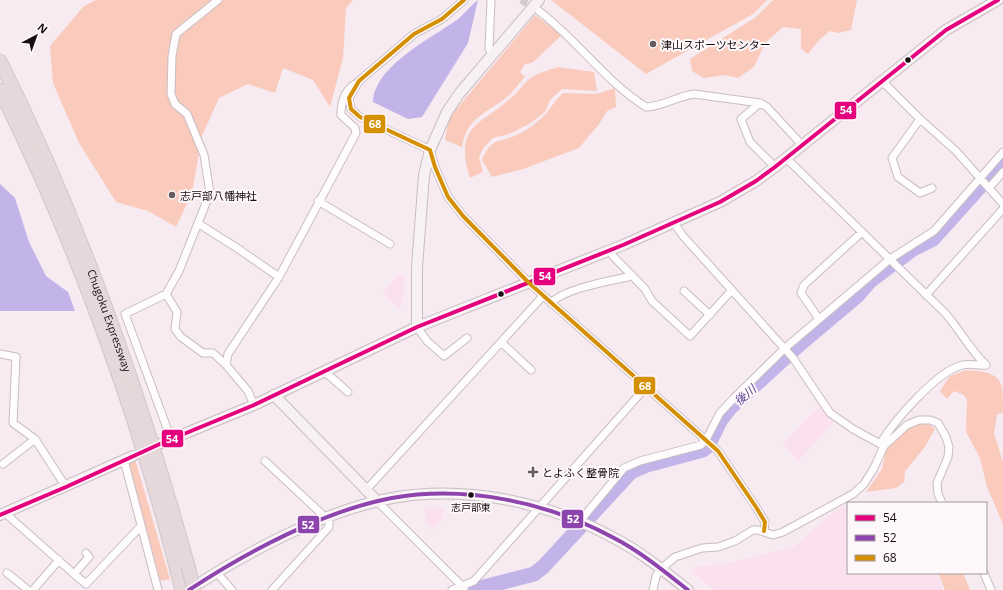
<svg xmlns="http://www.w3.org/2000/svg" width="1003" height="590" viewBox="0 0 1003 590" font-family="'Open Sans','Noto Sans JP',sans-serif">
<style>
.built{fill:#fbe1ed}
.green{fill:#facabc}
.water{fill:#c2b4e9}
.lines{fill:none;stroke-linecap:round;stroke-linejoin:round}
.river{stroke:#c2b4e9;stroke-width:15}
.street-tunnel{stroke:#d5cad0;stroke-width:7;stroke-dasharray:7 3.5;stroke-linecap:butt}
.street-casing{stroke:#c8bdc2;stroke-width:9}
.secondary-casing{stroke:#c8bdc2;stroke-width:12}
.highway-casing{stroke:#cdc7cb;stroke-width:15}
.street{stroke:#fefcfd;stroke-width:7}
.secondary{stroke:#f7f1f3;stroke-width:10}
.highway{stroke:#e6d7da;stroke-width:13}
.highway-bridge-casing{stroke:#cdc7cb;stroke-width:15;stroke-linecap:butt}
.highway-bridge{stroke:#e6d7da;stroke-width:13}
.bus-1-casing{stroke:#fef8fa;stroke-width:7}
.bus-2-casing{stroke:#fef8fa;stroke-width:7}
.bus-3-casing{stroke:#fef8fa;stroke-width:7}
.bus-1{stroke:#e5007d;stroke-width:4}
.bus-2{stroke:#8e44ad;stroke-width:4}
.bus-3{stroke:#d58f03;stroke-width:4}
.poi-dot{fill:#655b60;stroke:#fef8fa;stroke-width:1.5}
.bus-dot{fill:#170d12;stroke:#fef8fa;stroke-width:1.5}
.labels{text-anchor:middle;dominant-baseline:central;stroke-width:4;stroke-linejoin:round;paint-order:stroke}
.bus-label{font-size:10px;fill:#170d12;stroke:#fef8fa}
.poi-label{font-size:11px;fill:#170d12;stroke:#fef8fa;text-anchor:start}
.street-label{font-size:11px;fill:#170d12;stroke:#fef8fa}
.water-label{font-size:12px;font-style:italic;fill:#573f94;stroke:#fef8fa}
.line-badge{stroke:#fef8fa;stroke-width:1.5}
.badge-label{font-size:11px;text-anchor:middle;font-weight:bold;fill:#fff}
</style>
<rect width="100%" height="100%" fill="#f7ebf1"/>
<path class="built" d="M399,274L405,279L402,305L400,309L383,293Z
M819,407L834,422L799,461L783,444Z
M424,507L444,508L442,519L432,529L426,523Z
M841,508H848V573H936L943,590H714L691,571L695,567L729,563L793,547L833,512Z"/>
<path class="green" d="M96,0H353L346,8L343,58L330,107L313,80L283,68L275,93L248,84L219,98L202,136L192,193L176,227L148,211L116,202L79,143L53,83L50,46L84,6Z
M551,0H767L753,14L646,74Z
M773,0H857L851,30L838,33L830,31L819,40L808,54L801,49V29L783,27L765,43L754,67L738,78L725,75L704,78L692,71L690,59L756,17Z
M535,15L562,35L532,63L525,64L520,72L525,77C519,83 514,91 508,96C487,114 467,116 462,147L445,140L449,118Z
M558,67L594,72L597,91L562,89L550,100L545,112L529,124L509,134L493,138L484,147L479,157L483,172L470,178C454,127 478,126 510,99C517,94 522,85 529,79C537,73 549,70 558,67Z
M615,88L616,107L607,111L600,123L579,148L523,169L492,177L482,160C493,134 501,144 521,133C527,130 533,125 538,121C549,113 553,102 563,93L596,94Z
M966,370C1003,373 1003,378 1003,412L997,415L994,433L1003,462V524L987,487L980,458L966,432L967,400L964,395L954,391L947,399L940,391L950,376Z
M925,422L935,429L925,447L905,471L904,482L896,488L866,492L882,469L886,450L890,445L909,427Z
M135,459L170,579L160,581L129,463Z
M938,573H963L970,590H945Z"/>
<path class="water" d="M478,0L468,43L422,117L408,119L373,102C374,66 432,38 458,19C465,13 471,5 478,0Z
M0,184L15,198L29,242L46,276L68,292L75,311H0Z"/>
<g class="lines">
<path class="river" d="M472,590L534,574L543,567L631,472L647,465L703,450L708,446L720,421L730,408L800,344L857,296L870,281L913,249L933,239L1003,161"/>
<path class="street-tunnel" d="M521,0L537,9"/>
<defs>
<path id="street" d="M464,0L442,19L414,34L359,81L349,98L351,109L360,117L430,150L435,167L448,197L463,216L528,282L718,451L756,507L765,522L764,531
M491,0L489,48L492,56
M539,11C577,40 605,81 646,107C662,107 678,96 694,94L760,103L767,107L802,145
M882,81L920,119L956,151L1003,204
M760,103L741,119L750,142L775,167
M920,119L892,158L898,177L920,193L932,188
M786,158L945,313C960,330 970,350 986,365
M989,188L1003,172
M318,201L390,244
M674,223L683,236L793,358L830,413L853,429L884,446
M199,224L237,248L279,277
M609,250L613,256L645,289L652,301L690,336L732,290
M684,291L710,315
M166,294L179,271L210,193L204,155L187,114L175,104L171,94L172,56L176,34L218,0
M926,295L1003,209
M551,303C564,289 608,281 628,277L631,274
M819,319L801,293L804,285L862,232
M417,327L427,341L444,356L467,338
M502,343L531,370
M0,354L16,357L13,423L35,439
M324,371L348,392
M254,405L248,391L226,365L228,354L279,277L356,133L355,128L341,115C341,101 345,88 359,82
M171,439L125,314L166,294L177,312L175,329L181,337L203,353H213L226,365
M880,444C894,421 936,372 962,365C970,363 978,366 986,365
M124,460L158,590
M265,461L325,517
M3,464L35,439L66,487
M367,489L543,296
M378,502L464,588
M5,513L74,574L89,557L86,553
M580,521L624,468L640,461L701,445L708,436L720,413L735,397L784,349L890,259L934,231L1003,152
M7,573L28,590
M217,573L232,590
M984,573L991,590
M74,574L86,584L141,526
M33,590L59,560
M272,590L329,527V516
M452,590L474,581L646,387
M653,590L656,576L661,569L675,557L702,548L718,547L735,541L753,530H758L773,535L783,532L853,494L864,484L874,468L884,446L907,425L919,420H930L938,423L946,437L949,447L948,457L937,483L938,494L942,503"/>
<path id="secondary" d="M417,327V267L424,175L430,150L447,112L459,94L539,0
M274,395L378,502
M162,443L254,405L417,327L623,245L720,202L756,181L775,167L946,30L998,0
M0,515L133,456
M189,590C247,552 323,511 392,498C466,485 548,502 614,538C641,552 664,571 688,590"/>
<g id="highway">
<path id="s1" d="M0,61C81,223 140,392 188,566"/>
<path d="M0,90C77,245 141,422 182,590"/>
</g>
</defs>
<use href="#street" class="street-casing"/>
<use href="#secondary" class="secondary-casing"/>
<use href="#highway" class="highway-casing"/>
<use href="#street" class="street"/>
<use href="#secondary" class="secondary"/>
<use href="#highway" class="highway"/>
<defs>
<path id="highway-bridge" d="M188,566L194,590"/>
</defs>
<use href="#highway-bridge" class="highway-bridge-casing"/>
<use href="#highway-bridge" class="highway-bridge"/>
<defs>
<path id="bus-1" d="M0,515L66,487L162,443L254,405L417,327L623,245L720,202L756,181L775,167L946,30L998,0"/>
<path id="bus-2" d="M189,590C247,552 323,511 392,498C466,485 548,502 614,538C641,552 664,571 688,590"/>
<path id="bus-3" d="M464,0L442,19L414,34L359,81L349,98L351,109L360,117L430,150L435,167L448,197L463,216L528,282L718,451L756,507L765,522L764,531"/>
</defs>
<use href="#bus-1" class="bus-1-casing"/>
<use href="#bus-2" class="bus-2-casing"/>
<use href="#bus-3" class="bus-3-casing"/>
<use href="#bus-1" class="bus-1"/>
<use href="#bus-2" class="bus-2"/>
<use href="#bus-3" class="bus-3"/>
</g>
<g class="poi-dot">
<circle cx="653" cy="44" r="4"/>
<circle cx="172" cy="195" r="4"/>
<path d="M531 466h4v4h4v4h-4v4h-4v-4h-4v-4h4z"/>
</g>
<g class="bus-dot">
<circle cx="908" cy="60" r="3.5"/>
<circle cx="501" cy="294" r="3.5"/>
<circle cx="471" cy="495" r="3.5"/>
</g>
<g class="labels">
<g class="bus-label">
<text x="471" y="507">志戸部東</text>
</g>
<g class="poi-label">
<text x="661" y="44">津山スポーツセンター</text>
<text x="180" y="195">志戸部八幡神社</text>
<text x="542" y="472">とよふく整骨院</text>
</g>
<g class="street-label">
<text stroke="none"><textPath href="#s1" startOffset="282">Chugoku Expressway</textPath></text>
</g>
<g class="water-label">
<text transform="translate(745 395) rotate(-41)">後川</text>
</g>
</g>
<g class="line-badge">
<rect x="834" y="101" width="23" height="19" rx="4" fill="#e5007d"/>
<rect x="363" y="114" width="23" height="20" rx="4" fill="#d58f03"/>
<rect x="533" y="267" width="23" height="19" rx="4" fill="#e5007d"/>
<rect x="633" y="376" width="23" height="19" rx="4" fill="#d58f03"/>
<rect x="161" y="429" width="23" height="19" rx="4" fill="#e5007d"/>
<rect x="561" y="509" width="23" height="20" rx="4" fill="#8e44ad"/>
<rect x="297" y="515" width="23" height="19" rx="4" fill="#8e44ad"/>
</g>
<g class="badge-label">
<text x="846" y="114">54</text>
<text x="375" y="128">68</text>
<text x="545" y="280">54</text>
<text x="645" y="390">68</text>
<text x="172" y="443">54</text>
<text x="573" y="523">52</text>
<text x="308" y="529">52</text>
</g>
<rect x="847" y="502" width="140" height="72" fill="#fef8fa" stroke="#a29a9d"/>
<rect x="855" y="515" width="20" height="6" fill="#e5007d" stroke="#a29a9d"/>
<text x="883" y="522" font-size="12" fill="#170d12">54</text>
<rect x="855" y="535" width="20" height="6" fill="#8e44ad" stroke="#a29a9d"/>
<text x="883" y="542" font-size="12" fill="#170d12">52</text>
<rect x="855" y="555" width="20" height="6" fill="#d58f03" stroke="#a29a9d"/>
<text x="883" y="562" font-size="12" fill="#170d12">68</text>
<g transform="translate(36 36) rotate(41)" stroke="#fef8fa" stroke-width="3" paint-order="stroke">
<path d="M0-3L7 15L0 10L-7 15Z" fill="#170d12"/>
<text y="-6" font-size="11" font-weight="bold" text-anchor="middle" fill="#170d12">N</text>
</g>
</svg>
